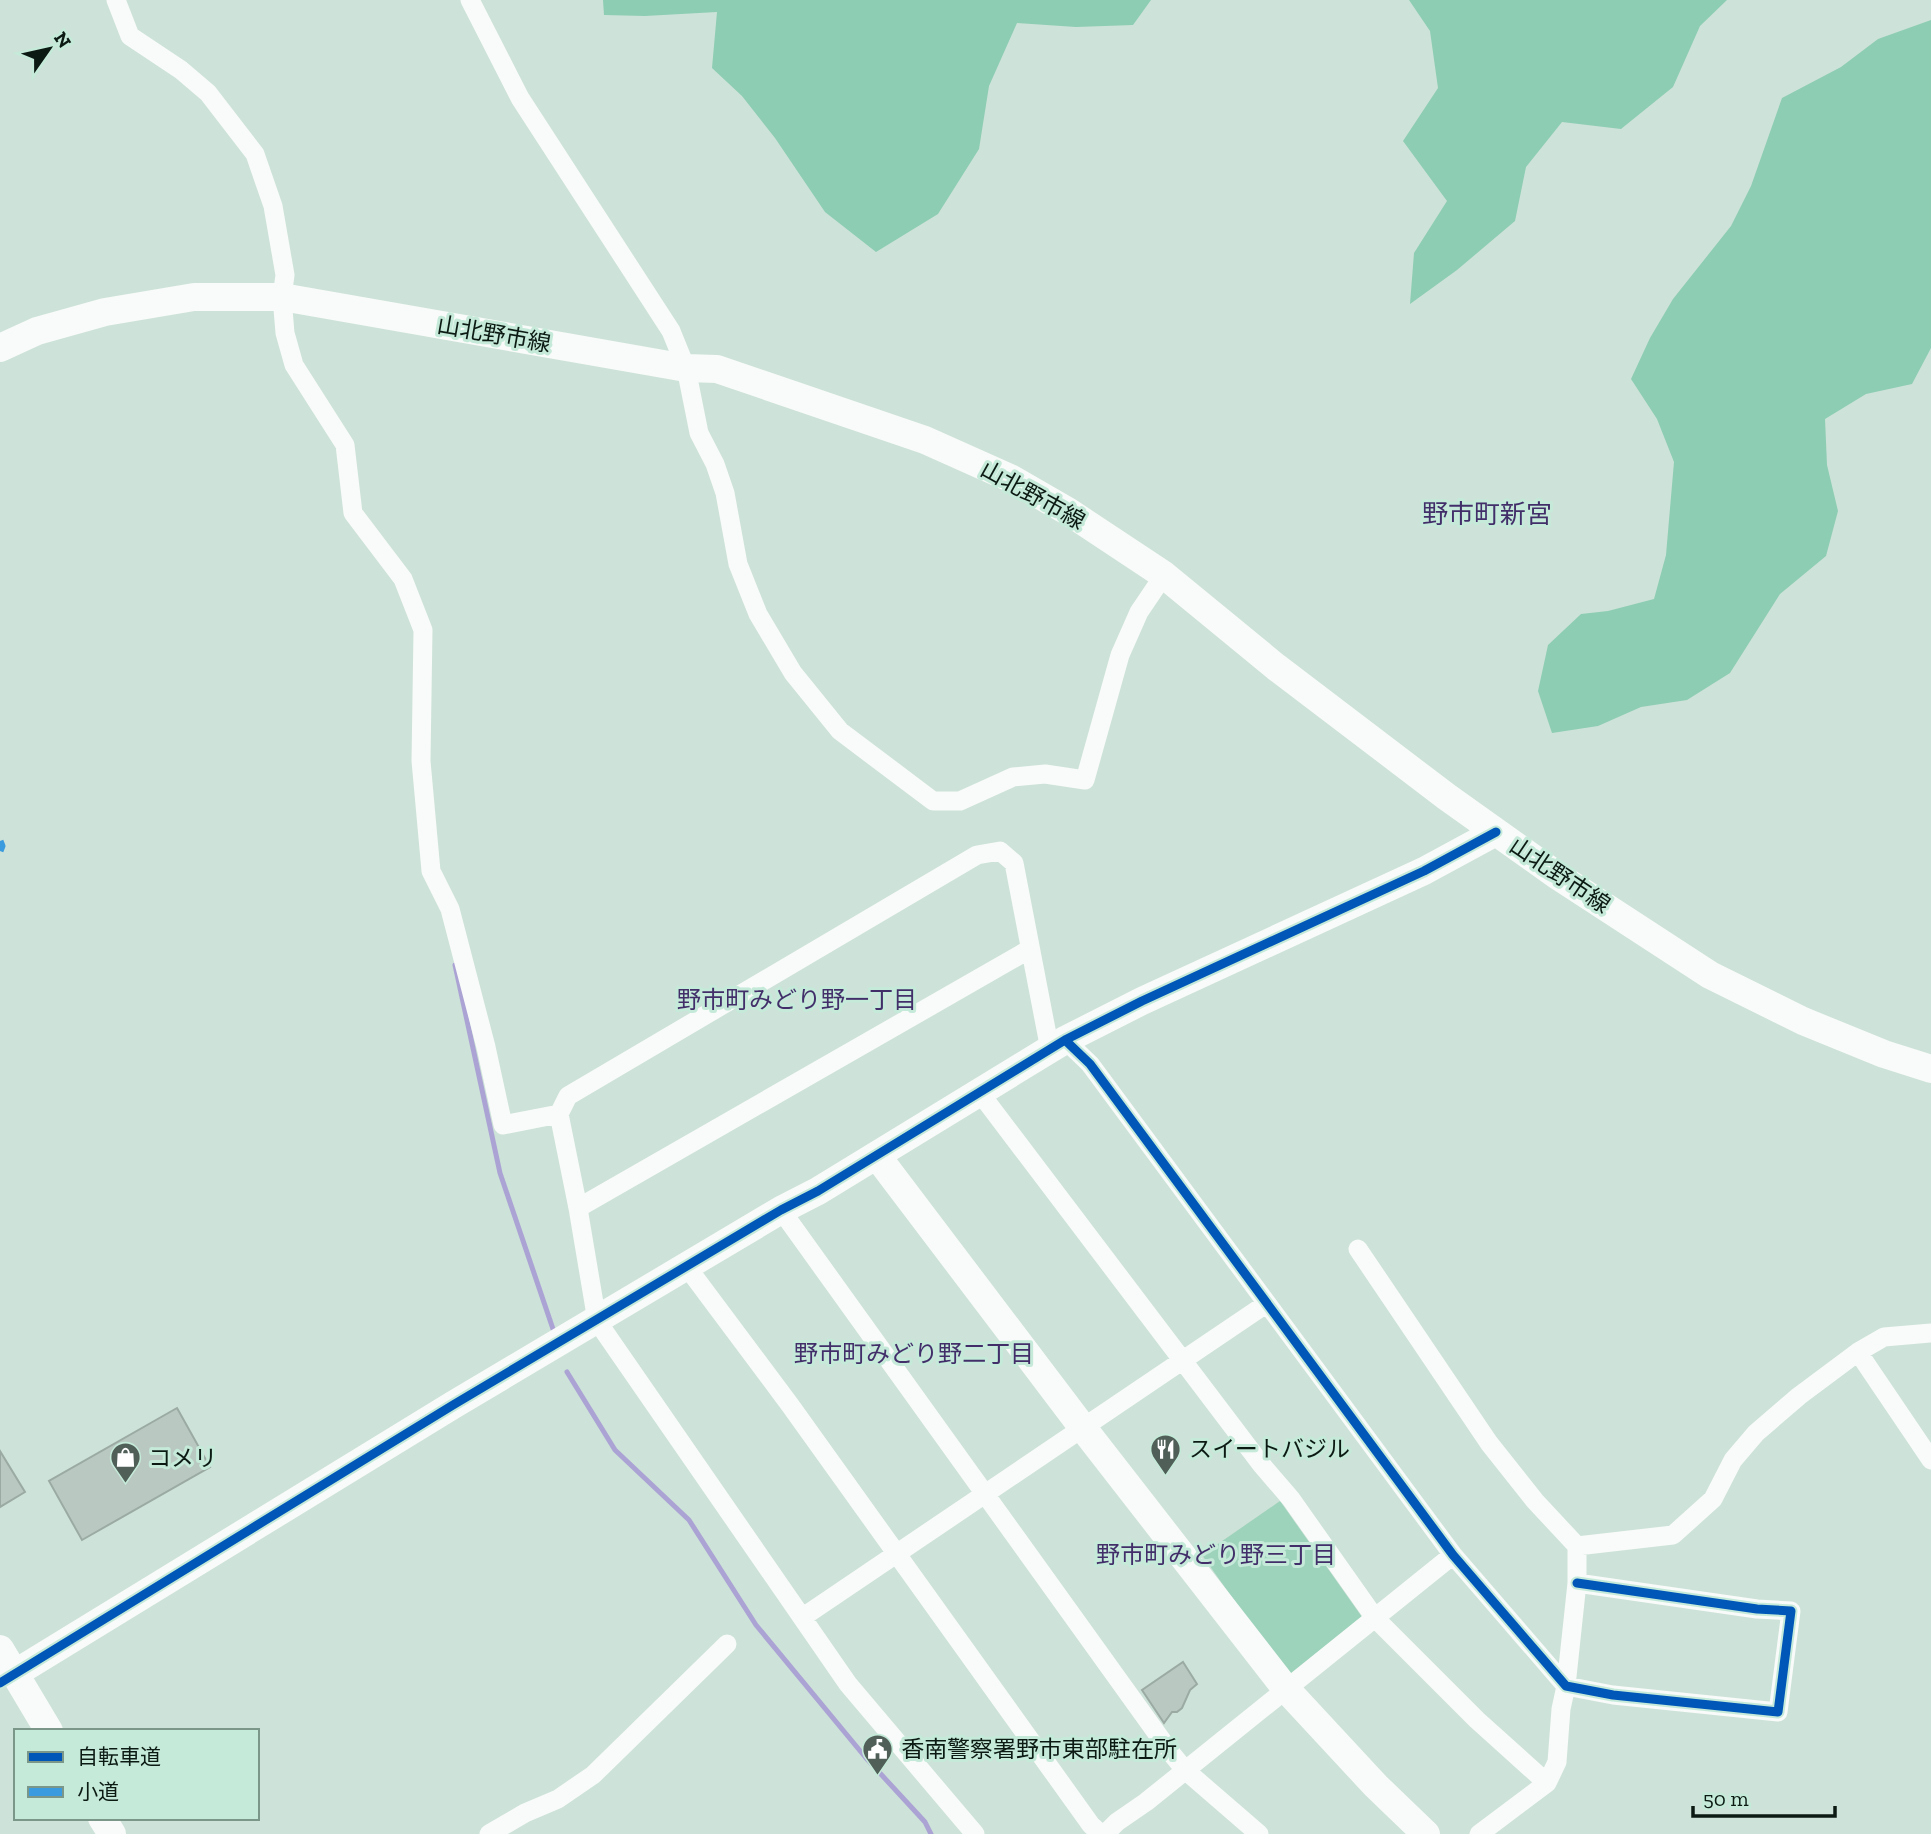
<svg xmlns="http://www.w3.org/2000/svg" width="1931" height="1834" viewBox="0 0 1931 1834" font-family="'Zilla Slab','Noto Sans JP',serif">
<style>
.green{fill:#9dd2bb}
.forest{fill:#8dcdb4}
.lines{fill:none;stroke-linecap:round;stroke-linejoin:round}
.stream{stroke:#aba3d4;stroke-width:5}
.building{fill:#b9c9c2;stroke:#9baba4;stroke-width:2}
.street{stroke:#f8fbf9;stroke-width:19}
.secondary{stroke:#f8fbf9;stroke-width:28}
.quiet{stroke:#3a9bde;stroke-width:7;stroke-dasharray:14 7;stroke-linecap:butt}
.cycleway-casing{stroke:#c5ead9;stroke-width:13}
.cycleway{stroke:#0057b8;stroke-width:9}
.labels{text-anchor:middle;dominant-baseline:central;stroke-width:6;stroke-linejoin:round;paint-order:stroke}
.street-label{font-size:23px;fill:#0c1a14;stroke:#c5ead9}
.poi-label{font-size:23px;fill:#0c1a14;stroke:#c5ead9;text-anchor:start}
.neighbourhood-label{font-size:24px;fill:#422f6a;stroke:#c5ead9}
.quarter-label{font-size:26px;fill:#422f6a;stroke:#c5ead9}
</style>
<rect width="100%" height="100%" fill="#cde2d8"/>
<path class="green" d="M1280,1501L1362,1617L1288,1676L1202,1555Z"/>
<path class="forest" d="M603,0H1151L1133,25L1076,27L1017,23L989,86L979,149L938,214L876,252L825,212L775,138L742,96L712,68L717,12L645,16L604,15Z
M1409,0H1727L1700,26L1673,87L1621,129L1562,122L1526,167L1515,221L1457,270L1410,304L1414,253L1447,201L1403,141L1438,88L1430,31Z
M1931,20V348L1912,384L1866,394L1825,419L1827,465L1838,511L1826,556L1780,594L1730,673L1687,700L1641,707L1598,726L1552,733L1538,691L1548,645L1581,614L1608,611L1654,599L1666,555L1674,462L1657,419L1631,379L1650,338L1673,299L1731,226L1751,186L1782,98L1841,67L1878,39Z"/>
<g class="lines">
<path class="stream" d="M455,965L500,1173L553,1329
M567,1372L615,1450L689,1520L756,1625L866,1758L925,1822L931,1834"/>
</g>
<path class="building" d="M177,1408L210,1467L82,1540L49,1481Z
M0,1451L25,1492L0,1507Z
M1183,1662L1197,1684L1190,1690L1182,1708L1177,1712H1172L1164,1723L1142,1690Z"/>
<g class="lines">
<path class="street" d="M116,0L130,36L181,70L208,93L255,154L273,206L285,275L282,297L285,333L294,365L345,445L353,513L403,579L423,630L421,761L431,871L450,909L486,1047L503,1125L559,1114
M470,0L520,98L671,331L686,368L699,433L715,464L725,493L738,564L758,614L793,673L840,731L933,801H960L1013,777L1045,774L1085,780L1120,655L1139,612L1164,575
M1065,1040L1090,1064L1453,1555L1566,1686L1613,1695L1778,1712L1791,1611L1757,1609L1577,1583
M980,1093L1261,1464L1291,1499L1375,1618L1477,1720L1547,1783
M578,1208L1030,949
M781,1210L1171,1753L1185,1770L1259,1834
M1358,1249L1489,1443L1535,1501L1577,1546V1583L1566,1686L1561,1709L1557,1762L1547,1783L1479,1834
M687,1267L790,1405L1091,1825L1101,1834
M1858,1352L1931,1460
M1577,1546L1673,1535L1713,1499L1733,1460L1756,1433L1799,1396L1858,1352L1884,1337L1931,1333
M803,1617L1266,1304
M489,1834L525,1813L558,1799L593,1775L727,1644
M975,1834L848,1684L597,1321L578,1208L559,1114L568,1096L977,855L1000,851L1014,863L1050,1050
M1105,1834L1117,1822L1146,1802L1453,1555"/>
<path class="secondary" d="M0,348L37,331L105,312L194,297H282L686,368L717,369L925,440L1010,478L1069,512L1164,575L1276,667L1447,797L1558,876L1710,975L1803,1021L1884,1054L1931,1069
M877,1156L1083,1428L1286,1689L1376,1786L1426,1834
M0,1649L49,1731
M14,1674L453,1405L781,1210L818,1191L1065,1040L1142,1001L1424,871L1496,832
M102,1818L112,1834"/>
<path class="quiet" d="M0,841L2,846L0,851"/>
<defs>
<path id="cycleway" d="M1065,1040L1090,1064L1453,1555L1566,1686L1613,1695L1778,1712L1791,1611L1757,1609L1577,1583
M0,1683L453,1405L781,1210L818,1191L1065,1040L1142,1001L1424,871L1496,832"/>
</defs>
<use href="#cycleway" class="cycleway-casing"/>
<use href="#cycleway" class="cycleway"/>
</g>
<defs>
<symbol id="restaurant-pin" viewBox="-11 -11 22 30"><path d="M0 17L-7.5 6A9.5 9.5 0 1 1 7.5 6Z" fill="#506059" stroke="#c5ead9"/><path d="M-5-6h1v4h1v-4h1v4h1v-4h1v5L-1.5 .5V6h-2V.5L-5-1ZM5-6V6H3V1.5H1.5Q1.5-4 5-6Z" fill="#fff"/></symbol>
<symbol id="shop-pin" viewBox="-11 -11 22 30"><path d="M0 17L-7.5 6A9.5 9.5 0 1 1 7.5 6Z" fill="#506059" stroke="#c5ead9"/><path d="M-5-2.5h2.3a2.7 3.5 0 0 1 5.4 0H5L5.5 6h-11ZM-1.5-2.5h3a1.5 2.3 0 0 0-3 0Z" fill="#fff"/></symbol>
<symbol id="civic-pin" viewBox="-11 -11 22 30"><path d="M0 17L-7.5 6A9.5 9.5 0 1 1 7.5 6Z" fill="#506059" stroke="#c5ead9"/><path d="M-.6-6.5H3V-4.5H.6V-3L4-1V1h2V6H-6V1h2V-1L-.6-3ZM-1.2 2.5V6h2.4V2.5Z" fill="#fff"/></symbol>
</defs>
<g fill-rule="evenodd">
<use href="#restaurant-pin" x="1148" y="1432" width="35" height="47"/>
<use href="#shop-pin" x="108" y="1440" width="35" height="47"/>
<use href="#civic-pin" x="860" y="1732" width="35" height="47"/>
</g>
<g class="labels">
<g class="street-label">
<text transform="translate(494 334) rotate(10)">山北野市線</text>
<text transform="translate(1033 495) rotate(29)">山北野市線</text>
<text transform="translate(1560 875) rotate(34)">山北野市線</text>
</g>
<g class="poi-label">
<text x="1189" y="1449">スイートバジル</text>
<text x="148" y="1458">コメリ</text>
<text x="901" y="1749">香南警察署野市東部駐在所</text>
</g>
<g class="neighbourhood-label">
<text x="797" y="999">野市町みどり野一丁目</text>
<text x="914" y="1353">野市町みどり野二丁目</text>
<text x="1216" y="1554">野市町みどり野三丁目</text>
</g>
<g class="quarter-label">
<text x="1487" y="514">野市町新宮</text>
</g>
</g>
<rect x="14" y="1729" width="245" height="91" fill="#c5ead9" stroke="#7b978a" stroke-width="2"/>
<rect x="28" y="1752" width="35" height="10" fill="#0057b8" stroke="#7b978a" stroke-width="2"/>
<text x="77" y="1764" font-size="21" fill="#0c1a14">自転車道</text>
<rect x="28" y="1787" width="35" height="10" fill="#3a9bde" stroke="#7b978a" stroke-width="2"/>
<text x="77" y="1799" font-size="21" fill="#0c1a14">小道</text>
<g transform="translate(49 49) rotate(56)" stroke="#c5ead9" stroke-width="5" paint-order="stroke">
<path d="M0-5L12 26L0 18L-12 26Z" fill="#0c1a14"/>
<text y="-10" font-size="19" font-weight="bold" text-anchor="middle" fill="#0c1a14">N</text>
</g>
<path d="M1693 1806v10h142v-10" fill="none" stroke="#0c1a14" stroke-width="3.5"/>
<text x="1703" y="1806" font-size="21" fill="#0c1a14" stroke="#c5ead9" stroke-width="5" paint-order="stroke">50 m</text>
</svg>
